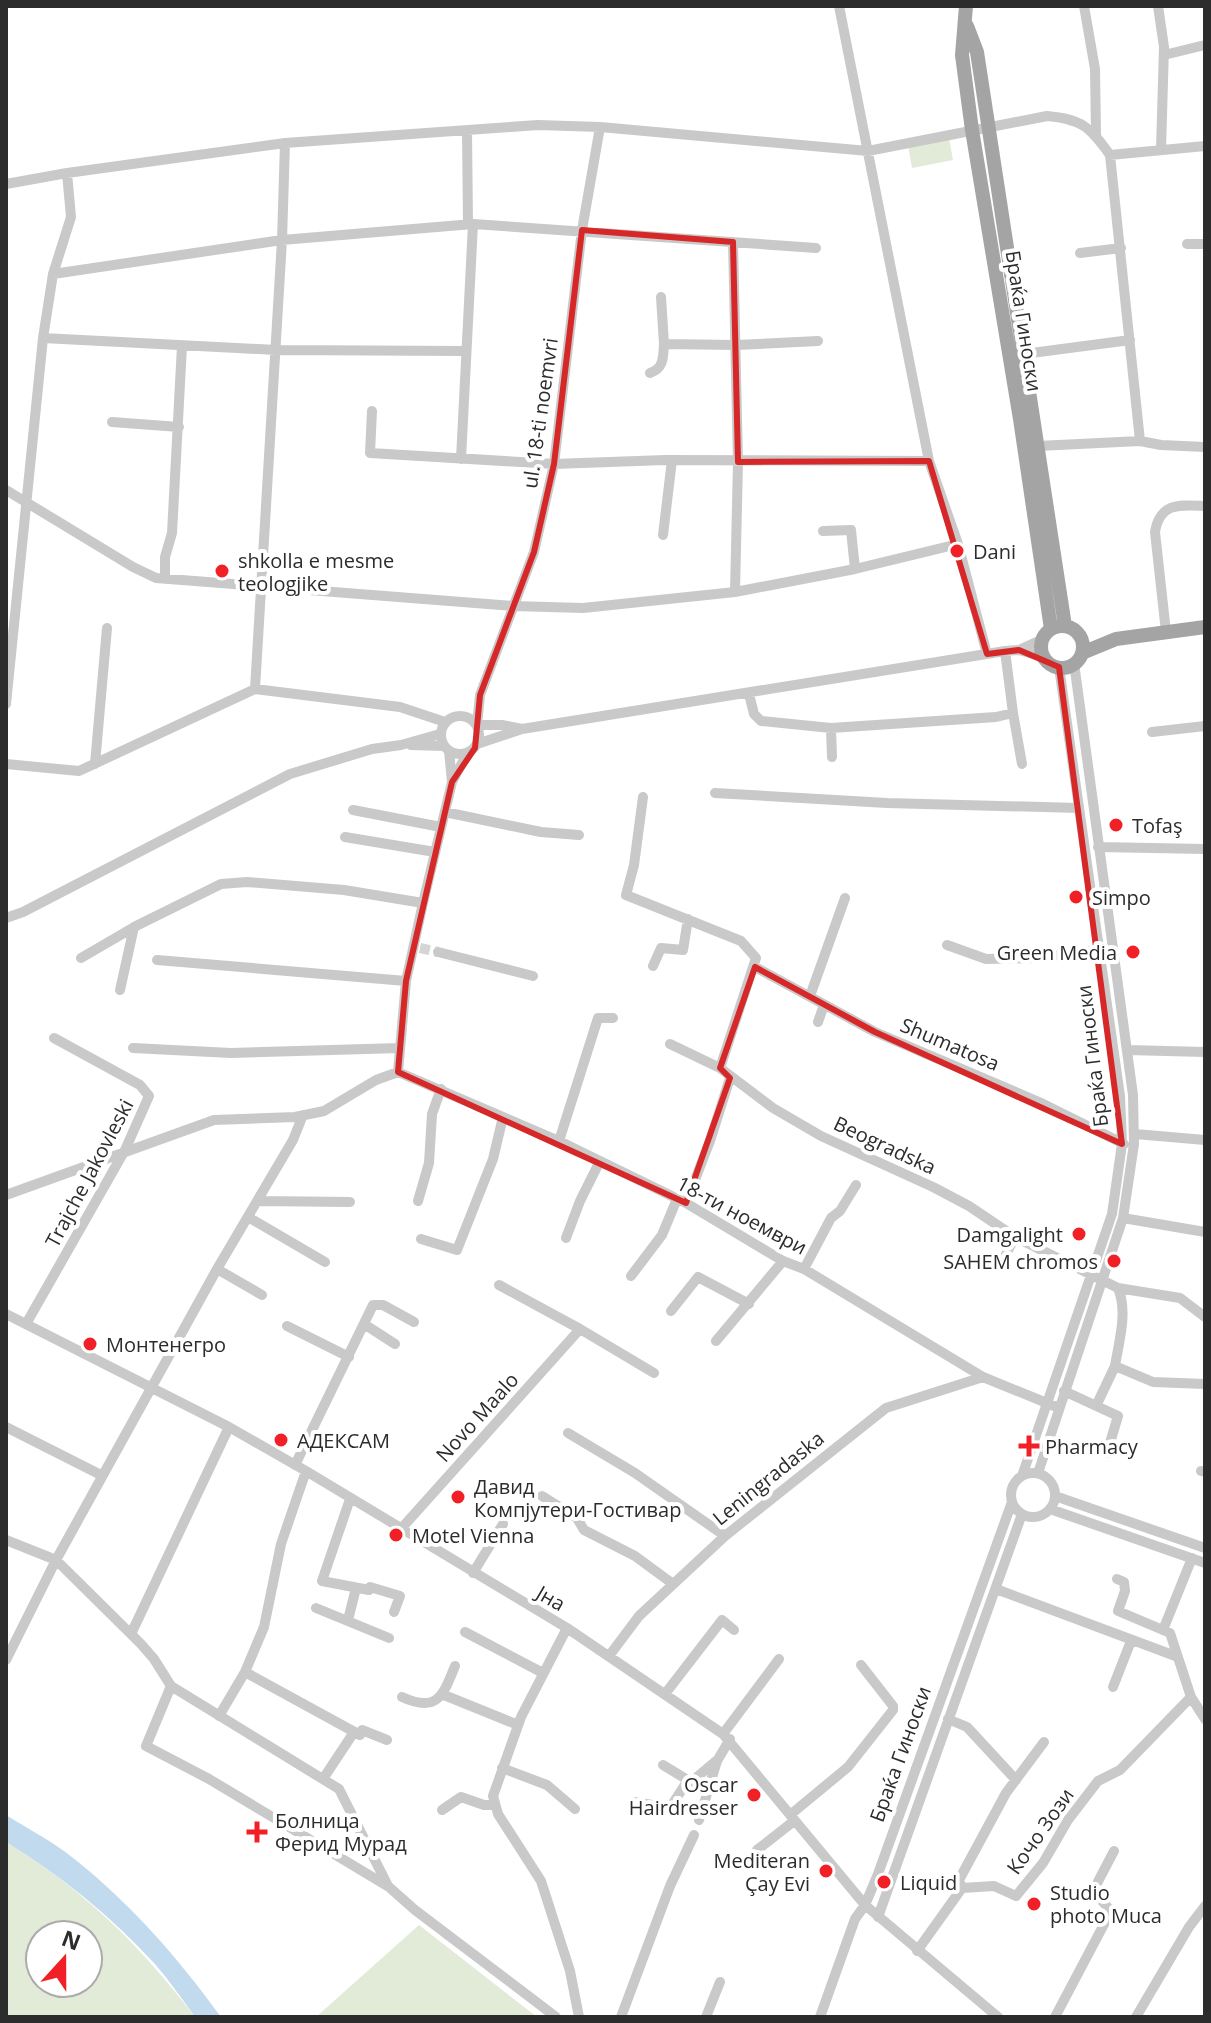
<svg xmlns="http://www.w3.org/2000/svg" width="1211" height="2023" viewBox="0 0 1211 2023" font-family="'Open Sans',sans-serif">
<style>
.green{fill:#e1ebd8;fill-rule:evenodd}
.water{fill:#c2daed}
.lines{fill:none;stroke-linecap:round;stroke-linejoin:round}
.minor-tunnel{stroke:#d5d5d5;stroke-width:10;stroke-dasharray:10 5;stroke-linecap:butt}
.minor{stroke:#c9c9c9;stroke-width:10}
.major{stroke:#a4a4a4;stroke-width:14}
.marked{fill:none;stroke:#d62828;stroke-width:6;stroke-linejoin:round}
.poi-dot{fill:#f12027;stroke:#fff;stroke-width:3}
.labels{text-anchor:middle;dominant-baseline:central;stroke-width:8;stroke-linejoin:round;paint-order:stroke}
.street-label{font-size:20px;fill:#2c2c2c;stroke:#fff}
.poi-label{font-size:20px;fill:#2c2c2c;stroke:#fff;text-anchor:start}
</style>
<rect width="100%" height="100%" fill="#fff"/>
<path class="green" d="M949,138L953,160L912,168L908,146Z
M6,1842C85,1891 139,1944 195,2017H6ZM40,1935H88V1983H40Z
M419,1925L537,2017H316Z"/>
<path class="water" d="M6,1815C25,1827 46,1838 64,1851C125,1897 176,1955 221,2017H195C182,1999 169,1980 154,1963C111,1916 60,1875 6,1842Z"/>
<g class="lines">
<path class="minor-tunnel" d="M420,948L438,952"/>
<path class="minor" d="M839,6L929,461L958,544L987,654
M1084,6L1095,69L1096,134
M1158,6L1164,47L1161,150
M1164,55L1205,45
M467,131L468,224
M1110,155L1140,441
M6,184L67,173L285,143L538,125L600,127L868,151L1047,116C1082,119 1090,127 1110,155L1205,146
M733,242L738,462L735,592
M1187,244H1205
M1080,253L1121,248
M53,274L282,240L473,224L816,248
M661,297L664,344
M43,338L276,350L465,351
M1024,354L1130,340
M650,373C664,368 663,358 664,344L736,345L818,341
M372,411L370,453L554,464L665,460L929,461
M112,422L179,427
M1038,446L1140,441L1161,445L1205,447
M461,459L473,224
M6,490L133,567L156,578L513,606L583,608L735,592L855,569L958,544
M823,531L851,530L855,569
M663,535L672,460
M165,578V557L172,533L182,346
M1166,632L1155,532C1160,502 1180,505 1205,506
M1019,650L1043,639
M1005,651L1013,713
M255,689L282,240L285,143
M749,694L754,714L761,721L831,728L996,717L1013,713L1022,764
M6,704L43,338L53,274L71,217L67,173
M441 735a19 19 0 1 1 38 0a19 19 0 1 1-38 0Z
M831,728L832,757
M522,729L502,725H477L480,695L534,552L554,464L582,230L600,127
M1152,732L1205,726
M477,744L522,729L1005,651L1019,650L1044,657
M411,745L444,746
M449,751L452,782
M6,764L79,771L255,689L400,707L445,722
M95,764L107,628
M715,793L887,803L1079,808
M643,797L634,865L626,895L741,941L756,958L720,1068
M353,810L441,827
M445,812L541,832L579,835
M345,837L435,852
M1098,847L1205,849
M6,918L23,912L290,774L372,749L401,745L440,734
M947,945L986,959L1035,958L1099,950
M438,952L533,976
M81,958L136,926L221,884L247,882L344,890L423,903
M157,960L406,981
M653,966L661,948L683,950L688,919
M755,967L875,1032L1039,1102L1124,1144
M120,990L134,927
M810,996L845,898
M818,1022L824,1005
M670,1044L720,1068L773,1108L821,1136L933,1187L969,1206L1015,1237L1118,1288C1128,1312 1119,1341 1115,1366L1153,1382L1205,1384
M133,1048L231,1053L400,1048
M1127,1050L1205,1052
M398,1072L406,981L423,903L452,782L468,752
M303,1115L293,1140L217,1269L56,1560L141,1644L154,1659L171,1686L146,1746L209,1779L389,1887L415,1910L556,2017
M1135,1134L1205,1140
M559,1141L598,1018H613
M6,1195L214,1120L295,1117L324,1111L376,1080L398,1072L559,1141L686,1203L783,1261L804,1269L983,1377L1059,1408
M257,1201L350,1202
M418,1201L429,1163L432,1114L441,1089
M686,1203L710,1141L730,1078
M248,1217L325,1262
M1123,1218L1205,1232
M566,1238L580,1201L600,1161
M421,1239L457,1250L493,1159L503,1117
M1002,1262L1015,1237
M217,1269L262,1295
M804,1269L831,1218L840,1211L856,1185
M631,1276L662,1235L677,1199
M499,1285L580,1329L654,1373
M1118,1288L1180,1298L1205,1317
M671,1311L698,1277L749,1304
M6,1314L229,1427L306,1471L567,1628L723,1734L865,1905L998,2017
M26,1324L125,1150L149,1096L140,1085L54,1038
M364,1324L395,1344
M287,1326L349,1357
M716,1341L783,1261
M1064,1391L1118,1416L1107,1453
M1097,1404L1115,1366
M6,1427L101,1475
M568,1433L635,1473L725,1536
M295,1465L373,1305H383L414,1322
M1201,1471L1205,1472
M1011 1495a22 22 0 1 1 44 0a22 22 0 1 1-44 0Z
M1038,1473L1123,1218L1134,1144L1133,1095L1074,663
M1022,1476L1112,1214L1122,1144L1120,1096L1059,667
M542,1496L577,1518L584,1530L635,1556L673,1584
M1055,1496L1205,1548
M350,1499L322,1581L369,1590L370,1587L400,1596L394,1612
M1050,1509L1205,1563
M400,1530L580,1329
M6,1540L56,1560L6,1660
M473,1573L503,1524
M1117,1579L1124,1582L1125,1591L1118,1611L1170,1633L1191,1697L1205,1719
M996,1589L1178,1657
M316,1608L389,1638
M348,1620L356,1588
M567,1628L521,1717L493,1796L498,1814L541,1881L570,1971L579,2017
M1163,1630L1192,1558
M465,1632L543,1673
M131,1634L229,1427
M609,1656L639,1616L725,1536L886,1408L983,1377
M245,1672L360,1735L362,1730L387,1740
M171,1686L339,1789L388,1886
M1113,1687L1131,1641
M665,1694L722,1620L734,1630
M444,1695L518,1725
M402,1697C437,1713 443,1696 455,1666
M219,1716L245,1672L264,1627L281,1544L306,1471
M948,1719L967,1727L1016,1780
M723,1734L779,1659
M663,1765L691,1782L716,1761
M502,1768L547,1785L575,1809
M323,1779L354,1732
M634,1802L670,1808L688,1780
M442,1810L461,1797L484,1805H494
M790,1815L848,1767L893,1710V1706L861,1665
M699,1820L717,1761L730,1739
M757,1850L794,1821
M962,1888L959,1880L1006,1793L1044,1742
M878,1917L1022,1514
M917,1951L962,1888L994,1886L1016,1896L1043,1863L1068,1820L1098,1781L1120,1770L1191,1697
M621,2017L670,1886L694,1835
M706,2017L720,1982
M820,2017L855,1919L865,1905L878,1874L1012,1502
M1055,2017L1111,1911L1093,1891L1114,1851
M1136,2017L1189,1927L1205,1906"/>
<path class="major" d="M966,6L962,55L972,130L1020,419L1051,629
M967,26L977,52L1065,626
M1041 647a21 21 0 1 1 42 0a21 21 0 1 1-42 0Z
M1082,653L1116,639L1205,627"/>
</g>
<path class="marked" d="M582,230L733,242L738,462L929,461L987,654L1019,650L1059,667L1122,1144L875,1032L755,967L720,1068L730,1078L686,1203L398,1072L406,981L452,782L475,748L480,695L534,552L554,464Z"/>
<g class="poi-dot">
<circle cx="957" cy="551" r="8"/>
<circle cx="222" cy="571" r="8"/>
<circle cx="1116" cy="825" r="8"/>
<circle cx="1076" cy="897" r="8"/>
<circle cx="1133" cy="952" r="8"/>
<circle cx="1079" cy="1234" r="8"/>
<circle cx="1114" cy="1261" r="8"/>
<circle cx="90" cy="1344" r="8"/>
<circle cx="281" cy="1440" r="8"/>
<path d="M1025 1434h8v8h8v8h-8v8h-8v-8h-8v-8h8z"/>
<circle cx="458" cy="1497" r="8"/>
<circle cx="396" cy="1535" r="8"/>
<circle cx="754" cy="1795" r="8"/>
<path d="M253 1820h8v8h8v8h-8v8h-8v-8h-8v-8h8z"/>
<circle cx="826" cy="1871" r="8"/>
<circle cx="884" cy="1882" r="8"/>
<circle cx="1034" cy="1904" r="8"/>
</g>
<g class="labels">
<g class="street-label">
<text transform="translate(1024 321) rotate(81)">Браќа Гиноски</text>
<text transform="translate(540 413) rotate(-82)">ul. 18-ti noemvri</text>
<text transform="translate(950 1044) rotate(23)">Shumatosa</text>
<text transform="translate(1092 1056) rotate(-97)">Браќа Гиноски</text>
<text transform="translate(885 1145) rotate(25)">Beogradska</text>
<text transform="translate(89 1173) rotate(-62)">Trajche Jakovleski</text>
<text transform="translate(742 1215) rotate(28)">18-ти ноември</text>
<text transform="translate(477 1417) rotate(-48)">Novo Maalo</text>
<text transform="translate(768 1478) rotate(-39)">Leningradaska</text>
<text transform="translate(551 1598) rotate(30)">Јна</text>
<text transform="translate(900 1754) rotate(-70)">Браќа Гиноски</text>
<text transform="translate(1040 1831) rotate(-55)">Кочо Зози</text>
</g>
<g class="poi-label">
<text x="973" y="551">Dani</text>
<text x="238" y="560">shkolla e mesme<tspan x="238" dy="23">teologjike</tspan></text>
<text x="1132" y="825">Tofaş</text>
<text x="1092" y="897">Simpo</text>
<text x="1117" y="952" text-anchor="end">Green Media</text>
<text x="1063" y="1234" text-anchor="end">Damgalight</text>
<text x="1098" y="1261" text-anchor="end">SAHEM chromos</text>
<text x="106" y="1344">Монтенегро</text>
<text x="297" y="1440">АДЕКСАМ</text>
<text x="1045" y="1446">Pharmacy</text>
<text x="474" y="1486">Давид<tspan x="474" dy="23">Компјутери-Гостивар</tspan></text>
<text x="412" y="1535">Motel Vienna</text>
<text x="738" y="1784" text-anchor="end">Oscar<tspan x="738" dy="23">Hairdresser</tspan></text>
<text x="275" y="1820">Болница<tspan x="275" dy="23">Ферид Мурад</tspan></text>
<text x="810" y="1860" text-anchor="end">Mediteran<tspan x="810" dy="23">Çay Evi</tspan></text>
<text x="900" y="1882">Liquid</text>
<text x="1050" y="1892">Studio<tspan x="1050" dy="23">photo Muca</tspan></text>
</g>
</g>
<rect width="1211" height="2023" fill="none" stroke="#2c2c2c" stroke-width="16"/>
<g transform="translate(64 1959) rotate(21)"><circle r="38" fill="#ffffff" stroke="#ababab" stroke-width="2"/>
<path d="M0-6L14 30L0 20L-14 30Z" fill="#f12027"/>
<text y="-12" font-size="22" font-weight="bold" text-anchor="middle" fill="#2c2c2c">N</text>
</g>
</svg>
